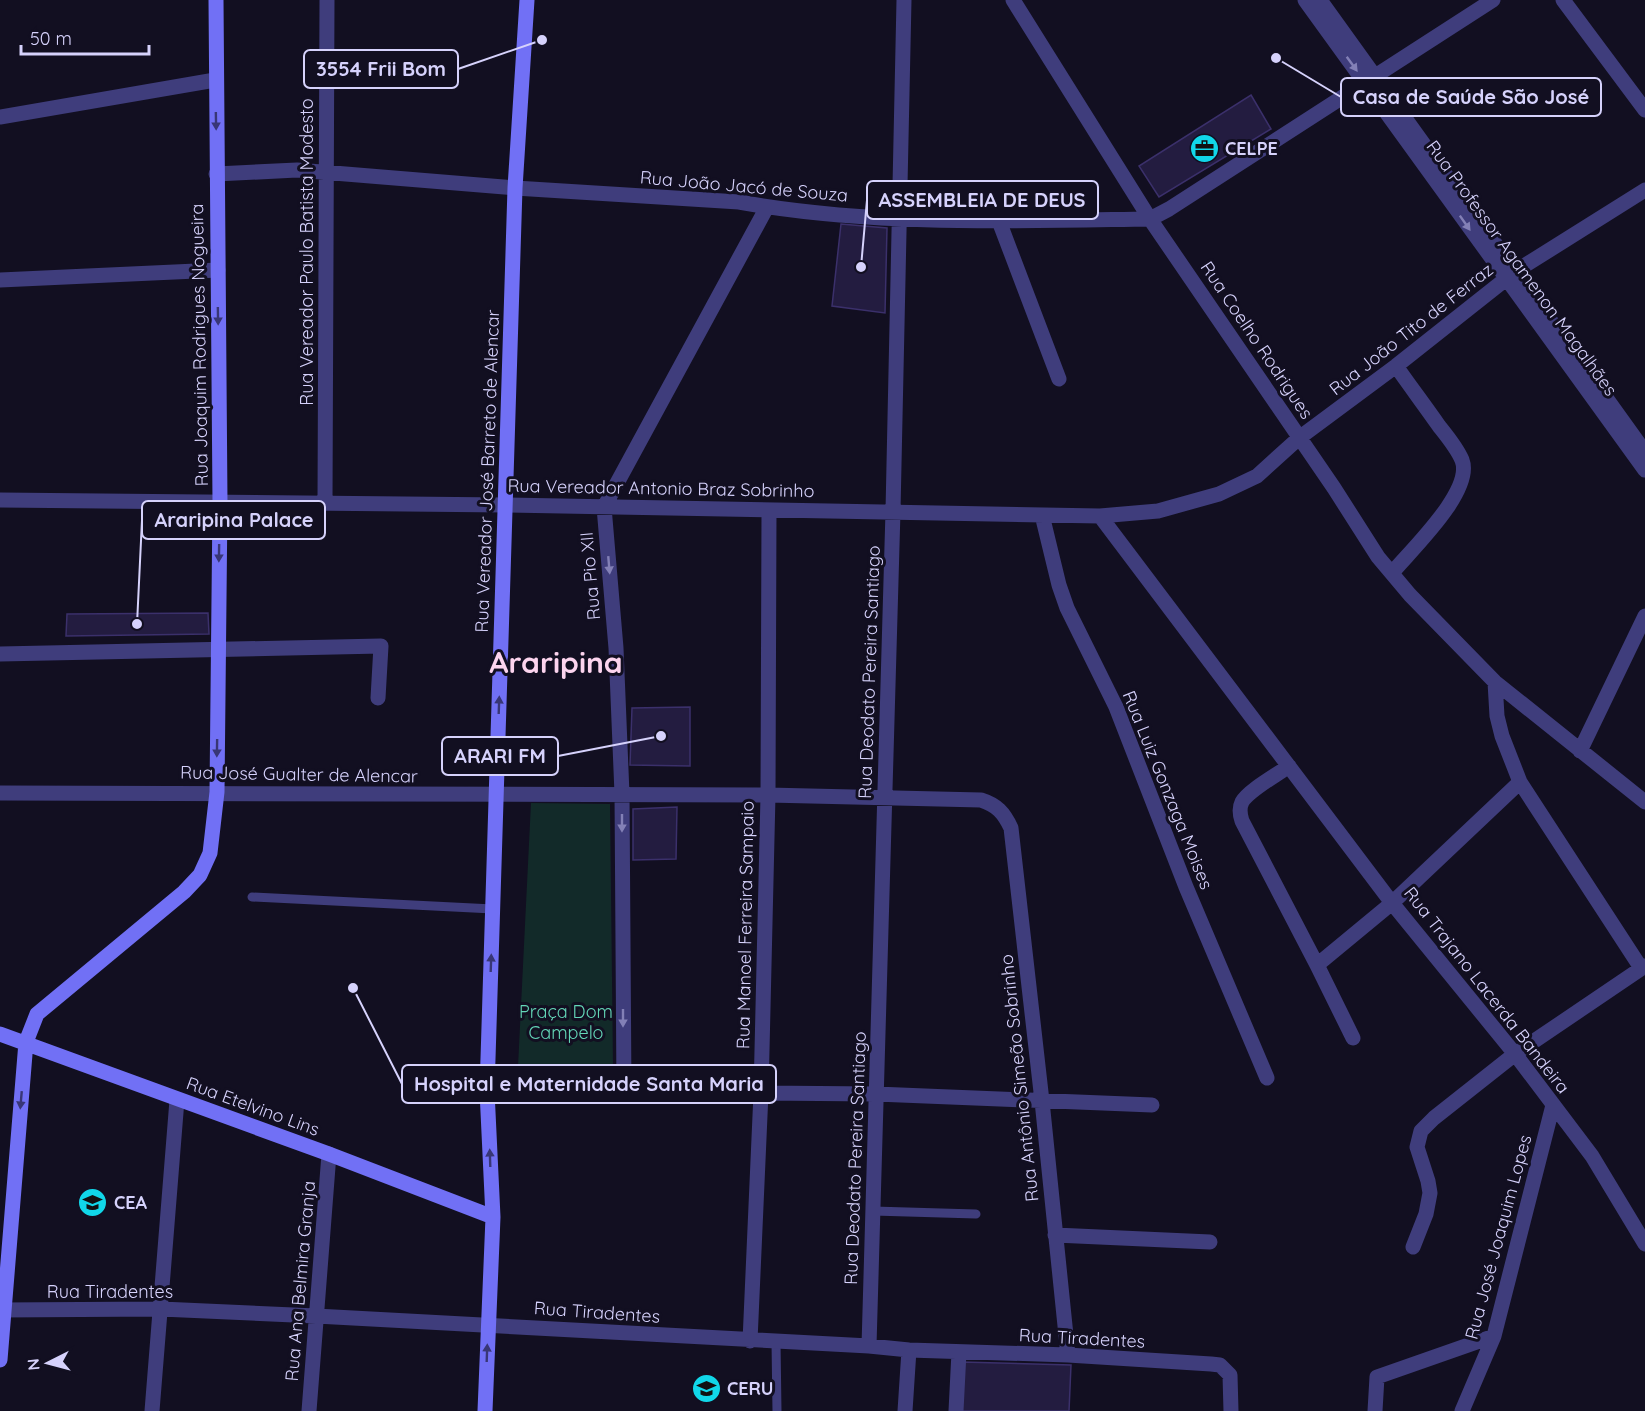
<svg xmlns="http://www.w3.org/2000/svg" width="1645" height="1411" viewBox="0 0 1645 1411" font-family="Quicksand,sans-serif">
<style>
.green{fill:#122a29}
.building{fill:#231c40;stroke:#3b306b;stroke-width:1.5}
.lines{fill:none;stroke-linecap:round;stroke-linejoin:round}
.service{stroke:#3f3d7c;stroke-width:9}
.minor{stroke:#3f3d7c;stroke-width:15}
.secondary{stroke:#7170f5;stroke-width:15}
.oneway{fill:#8380b6}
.oneway2{fill:#383676}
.labels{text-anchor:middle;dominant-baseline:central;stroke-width:6;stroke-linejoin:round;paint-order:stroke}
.poi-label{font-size:18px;font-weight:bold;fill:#d6d2fc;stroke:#120f21;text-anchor:start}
.street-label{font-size:18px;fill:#d6d2fc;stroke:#120f21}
.park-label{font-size:18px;fill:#63d6b7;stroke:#120f21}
.town-label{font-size:30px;font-weight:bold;fill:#fcd4ee;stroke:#120f21}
.leader{fill:none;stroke:#d6d2fc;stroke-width:2}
.callout-dot{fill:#d6d2fc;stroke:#120f21;stroke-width:2}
.callout{fill:#120f21;stroke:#d6d2fc;stroke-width:2}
.callout-label{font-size:20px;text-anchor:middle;font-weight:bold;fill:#d6d2fc}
</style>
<rect width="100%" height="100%" fill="#120f21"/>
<path class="green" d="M531,803L610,804L613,1067H518Z"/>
<path class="building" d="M1251,95L1271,129L1159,197L1139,166Z
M841,224L887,228L885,313L832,306Z
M208,613L209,634L66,636L67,614Z
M690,707V766L630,765L632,708Z
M677,807L676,859L633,860V809Z
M962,1362L1071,1365L1069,1411H962Z"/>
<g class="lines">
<path class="service" d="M252,897L493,909
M873,1211L976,1214
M776,1342L777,1411"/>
<path class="minor" d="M1013,0L1150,219L1334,488L1378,557L1410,595L1495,682L1645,802
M1305,0L1645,470
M1320,0L1645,452
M1563,0L1645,110
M0,117L215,80
M216,174L297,170L515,188L739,202C874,226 1013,221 1150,219L1169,209L1493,0
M999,221L1059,379
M0,280L218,270
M0,500L506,505L1100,516L1158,511L1219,494L1257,476L1299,438L1396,366L1516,271L1645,190
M325,503L327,0
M1042,515L1059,585L1067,608L1116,707L1186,887L1267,1078
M1100,516L1392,903L1515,1054L1592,1156L1645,1244
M1392,573C1411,550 1474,491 1462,460C1457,448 1447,436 1439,426C1425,406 1410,386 1396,366
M0,654L381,646L378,698
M1495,682L1497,716L1502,736L1520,782L1641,968
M1580,751L1645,616
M1289,766C1277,775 1249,790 1242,802C1239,808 1240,815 1242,821L1317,965L1353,1038
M0,793L768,795L981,800C997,805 1004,813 1011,828L1042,1101L1068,1355
M1317,965L1392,903L1520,782
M487,1091L876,1094L1152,1105
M624,1092L622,794L616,648L604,507L767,207
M1055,1235L1210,1242
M1413,1247L1426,1214L1430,1193L1428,1181L1417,1147L1421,1131L1434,1118L1515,1054L1645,966
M0,1310L161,1309L316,1316L869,1346L909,1350L1068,1355L1211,1364L1220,1365L1230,1375L1231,1411
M750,1341L761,1093L768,795L769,511
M869,1346L893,511L904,0
M152,1411L177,1100
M309,1411L329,1154
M905,1411L909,1350
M956,1411L959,1352
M1375,1411L1377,1377L1494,1336
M1462,1411L1494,1336L1553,1105"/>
<path class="secondary" d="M0,1034L329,1154L493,1217
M0,1360L26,1042L37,1014L184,892L200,875L210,853L217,792L220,502L216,0
M485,1411L493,1217L487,1091L515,188L527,0"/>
</g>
<defs><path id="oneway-solid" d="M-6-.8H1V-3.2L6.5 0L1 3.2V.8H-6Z" transform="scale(1.5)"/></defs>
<g class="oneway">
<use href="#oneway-solid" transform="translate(1352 64) rotate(54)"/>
<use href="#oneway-solid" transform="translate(1465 223) rotate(55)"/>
<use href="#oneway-solid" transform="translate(609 565) rotate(85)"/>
<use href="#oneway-solid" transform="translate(622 823) rotate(90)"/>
<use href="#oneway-solid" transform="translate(623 1018) rotate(90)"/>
</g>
<g class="oneway2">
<use href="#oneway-solid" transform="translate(216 121) rotate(89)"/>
<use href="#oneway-solid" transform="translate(218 316) rotate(89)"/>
<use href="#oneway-solid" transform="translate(219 553) rotate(91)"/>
<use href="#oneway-solid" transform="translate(499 705) rotate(-88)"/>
<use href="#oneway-solid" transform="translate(217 748) rotate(91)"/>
<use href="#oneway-solid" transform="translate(491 963) rotate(-88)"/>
<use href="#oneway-solid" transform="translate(21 1100) rotate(95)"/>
<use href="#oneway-solid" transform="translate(490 1158) rotate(-92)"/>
<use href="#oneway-solid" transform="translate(487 1353) rotate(-88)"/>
</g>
<defs>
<symbol id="office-disc" viewBox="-11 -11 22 22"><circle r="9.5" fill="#11d7e9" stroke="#120f21"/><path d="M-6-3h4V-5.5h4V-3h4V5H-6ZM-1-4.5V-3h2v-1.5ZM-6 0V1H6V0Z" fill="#111"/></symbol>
<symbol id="school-disc" viewBox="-11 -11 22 22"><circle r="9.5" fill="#11d7e9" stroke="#120f21"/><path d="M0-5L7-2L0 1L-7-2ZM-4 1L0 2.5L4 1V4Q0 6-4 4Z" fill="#111"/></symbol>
</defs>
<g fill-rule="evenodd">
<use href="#office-disc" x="1188" y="132" width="33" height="33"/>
<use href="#school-disc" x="76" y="1186" width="33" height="33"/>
<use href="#school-disc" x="690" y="1372" width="33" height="33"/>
</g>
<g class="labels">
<g class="poi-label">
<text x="1225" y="148">CELPE</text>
<text x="114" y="1202">CEA</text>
<text x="727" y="1388">CERU</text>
</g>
<g class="street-label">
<text transform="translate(744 186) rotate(5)">Rua João Jacó de Souza</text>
<text transform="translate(306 252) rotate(-90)">Rua Vereador Paulo Batista Modesto</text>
<text transform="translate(1522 268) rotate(54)">Rua Professor Agamenon Magalhães</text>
<text transform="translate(1411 329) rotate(-38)">Rua João Tito de Ferraz</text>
<text transform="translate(1257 340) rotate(56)">Rua Coelho Rodrigues</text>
<text transform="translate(199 345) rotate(-91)">Rua Joaquim Rodrigues Nogueira</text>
<text transform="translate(487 471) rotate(-88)">Rua Vereador José Barreto de Alencar</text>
<text transform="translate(661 488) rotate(1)">Rua Vereador Antonio Braz Sobrinho</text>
<text transform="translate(590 576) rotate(-95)">Rua Pio XII</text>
<text transform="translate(869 672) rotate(-88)">Rua Deodato Pereira Santiago</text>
<text transform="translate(299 774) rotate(1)">Rua José Gualter de Alencar</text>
<text transform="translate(1168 790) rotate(68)">Rua Luiz Gonzaga Moises</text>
<text transform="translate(745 925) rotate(-89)">Rua Manoel Ferreira Sampaio</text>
<text transform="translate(1487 990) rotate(52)">Rua Trajano Lacerda Bandeira</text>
<text transform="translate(1019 1078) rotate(-96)">Rua Antônio Simeão Sobrinho</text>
<text transform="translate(253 1106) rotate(20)">Rua Etelvino Lins</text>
<text transform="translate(855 1158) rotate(-88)">Rua Deodato Pereira Santiago</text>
<text transform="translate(1498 1237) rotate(-75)">Rua José Joaquim Lopes</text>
<text transform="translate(300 1281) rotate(-85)">Rua Ana Belmira Granja</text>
<text x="110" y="1291">Rua Tiradentes</text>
<text transform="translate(597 1312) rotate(4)">Rua Tiradentes</text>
<text transform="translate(1082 1338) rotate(3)">Rua Tiradentes</text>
</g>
<g class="park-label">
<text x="566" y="1011">Praça Dom<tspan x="566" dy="21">Campelo</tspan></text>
</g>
<g class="town-label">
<text x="556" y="662">Araripina</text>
</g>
</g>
<path class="leader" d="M542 40L458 69M1276 58L1341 97M861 267L867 200M137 624L142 520M661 736L558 756M353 988L402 1084"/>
<g class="callout-dot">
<circle cx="542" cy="40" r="6"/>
<circle cx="1276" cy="58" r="6"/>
<circle cx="861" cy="267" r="6"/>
<circle cx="137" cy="624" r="6"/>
<circle cx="661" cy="736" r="6"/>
<circle cx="353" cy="988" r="6"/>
</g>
<g class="callout">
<rect x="304" y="50" width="154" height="38" rx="6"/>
<rect x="1341" y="78" width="260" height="38" rx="6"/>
<rect x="867" y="181" width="231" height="38" rx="6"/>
<rect x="142" y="501" width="183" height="38" rx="6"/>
<rect x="442" y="737" width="116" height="38" rx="6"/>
<rect x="402" y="1065" width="374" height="38" rx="6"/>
</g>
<g class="callout-label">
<text x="381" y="76">3554 Frii Bom</text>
<text x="1471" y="104">Casa de Saúde São José</text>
<text x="982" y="207">ASSEMBLEIA DE DEUS</text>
<text x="234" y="527">Araripina Palace</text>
<text x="500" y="763">ARARI FM</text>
<text x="589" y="1091">Hospital e Maternidade Santa Maria</text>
</g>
<g transform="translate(48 1363) rotate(264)" stroke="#120f21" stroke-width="4.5" paint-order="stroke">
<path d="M0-4.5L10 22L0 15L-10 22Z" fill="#d6d2fc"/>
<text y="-9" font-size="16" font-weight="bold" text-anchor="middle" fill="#d6d2fc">N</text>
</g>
<path d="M21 45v9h128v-9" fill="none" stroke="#d6d2fc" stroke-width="3"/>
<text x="30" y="45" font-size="18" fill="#d6d2fc" stroke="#120f21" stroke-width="4.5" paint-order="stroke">50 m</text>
</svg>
